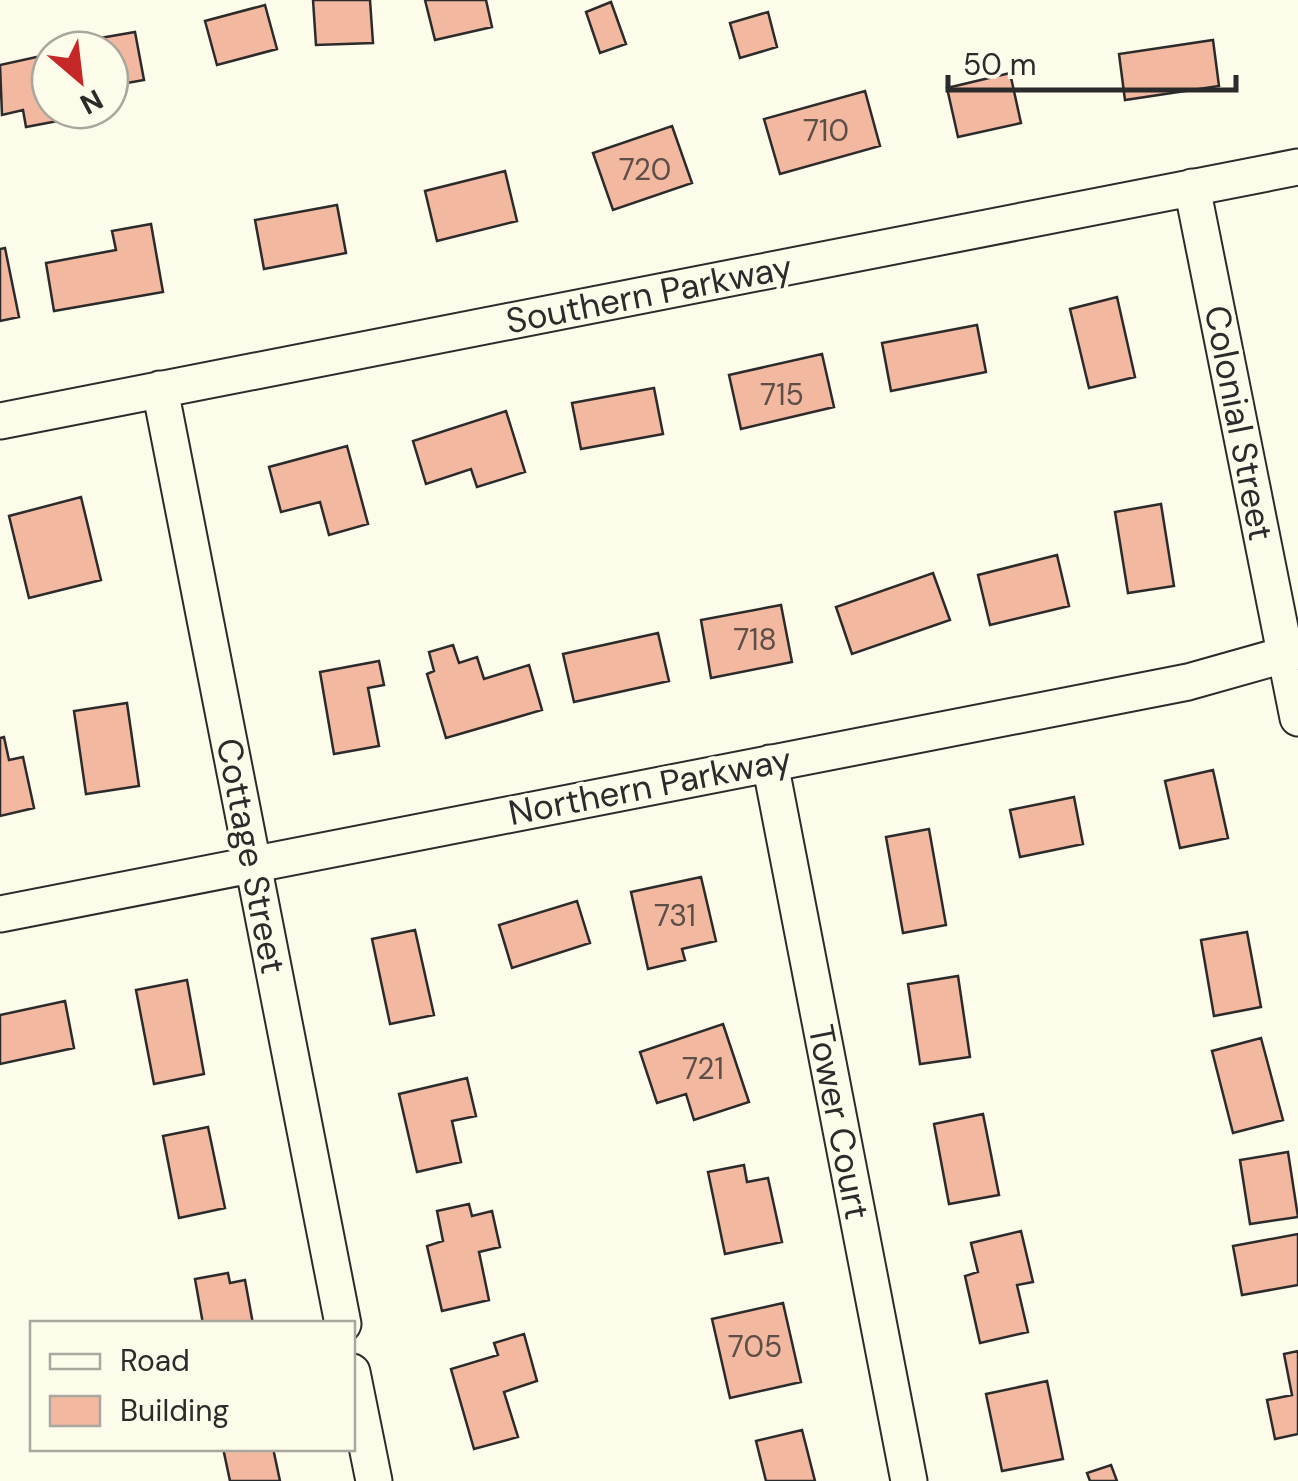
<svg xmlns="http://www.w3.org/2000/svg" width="1298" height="1481" viewBox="0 0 1298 1481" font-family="'DM Sans',sans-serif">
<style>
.building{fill:#f2b8a0;stroke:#2b2b2b;stroke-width:2.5}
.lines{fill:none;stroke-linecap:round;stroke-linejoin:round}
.minor-casing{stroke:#2b2b2b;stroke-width:39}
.minor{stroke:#fdfbea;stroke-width:35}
.labels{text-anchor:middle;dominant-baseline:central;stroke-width:8;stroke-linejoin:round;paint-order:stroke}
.number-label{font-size:30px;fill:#5d4e48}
.street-label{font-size:35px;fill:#2b2b2b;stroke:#fdfbea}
</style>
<rect width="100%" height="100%" fill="#fdfbea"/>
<path class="building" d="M313,0H370L373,43L316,45Z
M425,0H486L492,27L435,40Z
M611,2L626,44L600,53L586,12Z
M265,5L277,49L217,65L205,21Z
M768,12L777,47L740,58L730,23Z
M135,32L144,80L110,86V50H72L71,43Z
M1213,40L1219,86L1125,100L1119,54Z
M50,54V110H61L63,120L26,127L23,110L2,115L0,65Z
M1010,73L1021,123L958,137L947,88Z
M865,91L880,146L780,174L764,119Z
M672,126L692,183L613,210L593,153Z
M505,171L517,221L437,241L425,191Z
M337,205L346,253L264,269L255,220Z
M151,224L163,292L54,311L46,263L116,250L112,231Z
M5,248L19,317L0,321V249Z
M1117,297L1135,377L1089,388L1070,309Z
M977,325L986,372L891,391L882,343Z
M822,354L834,407L741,429L729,375Z
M654,388L663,434L581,449L572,403Z
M506,411L525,472L477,487L471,469L426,484L413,441Z
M347,446L368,524L329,535L320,502L281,512L269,467Z
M81,497L101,580L29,598L9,516Z
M1161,504L1174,586L1128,593L1115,512Z
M1057,555L1069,606L990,625L978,575Z
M933,573L950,620L852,654L836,607Z
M781,605L792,662L711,678L701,620Z
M658,633L669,681L574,702L563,654Z
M453,645L459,663L477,657L484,679L529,665L542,710L446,738L427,674L434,671L429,652Z
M379,661L384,685L368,688L379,746L334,754L320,672Z
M127,703L139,786L86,794L74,711Z
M4,737L9,760L23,757L34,808L0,816V738Z
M1213,770L1228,838L1180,848L1165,781Z
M1074,797L1083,844L1020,857L1010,810Z
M929,829L946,925L903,933L886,837Z
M701,877L716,941L682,949L685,960L648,969L631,892Z
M577,901L590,943L512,968L499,925Z
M415,930L434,1015L390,1024L372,939Z
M1247,932L1261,1007L1214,1016L1201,940Z
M958,976L970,1057L920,1064L908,984Z
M187,980L204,1074L154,1084L136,990Z
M65,1001L74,1048L0,1064V1015Z
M723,1024L749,1102L694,1120L686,1094L657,1103L640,1052Z
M1261,1038L1283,1120L1233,1133L1212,1051Z
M467,1078L476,1116L452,1121L461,1162L417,1172L399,1094Z
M983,1114L999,1195L949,1204L934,1124Z
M208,1127L225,1208L179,1218L163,1136Z
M1288,1152L1298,1217L1250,1224L1240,1160Z
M744,1165L747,1182L768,1178L782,1242L725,1254L708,1172Z
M469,1204L472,1216L492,1211L500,1247L479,1252L489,1300L442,1311L427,1246L443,1241L437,1211Z
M1021,1231L1033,1282L1017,1285L1028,1332L980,1343L965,1276L978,1272L971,1243Z
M1298,1234V1285L1242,1295L1233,1246Z
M228,1273L230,1283L245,1280L253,1324H203L195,1279Z
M783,1303L801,1382L730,1398L712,1319Z
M524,1334L537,1381L504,1392L518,1437L474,1449L451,1369L498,1355L494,1343Z
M1298,1351V1434L1275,1439L1267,1400L1292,1395L1284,1354Z
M1047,1381L1063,1459L1002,1471L986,1394Z
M802,1430L815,1481H766L756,1441Z
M223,1448H273L280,1481H230Z
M1111,1465L1117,1481H1090L1087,1473Z"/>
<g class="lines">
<defs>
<path id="minor" d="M1192,187L1298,718
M160,389L343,1324
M0,421L1298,167
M770,763L909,1481
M0,914L1188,682L1298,651
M352,1372L374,1481"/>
</defs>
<use href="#minor" class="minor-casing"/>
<use href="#minor" class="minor"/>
</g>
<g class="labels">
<g class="number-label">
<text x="826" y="130">710</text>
<text x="645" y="169">720</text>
<text x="782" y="394">715</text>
<text x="755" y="639">718</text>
<text x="675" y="915">731</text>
<text x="703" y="1068">721</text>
<text x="755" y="1346">705</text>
</g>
<g class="street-label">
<text transform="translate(649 294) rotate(-11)">Southern Parkway</text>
<text transform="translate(1239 423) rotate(79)">Colonial Street</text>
<text transform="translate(650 786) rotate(-11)">Northern Parkway</text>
<text transform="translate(251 856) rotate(79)">Cottage Street</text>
<text transform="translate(839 1122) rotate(79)">Tower Court</text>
</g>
</g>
<rect x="30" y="1321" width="325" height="130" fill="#fdfbea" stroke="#a9a89e" stroke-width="2.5"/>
<rect x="50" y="1354" width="50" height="15" fill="#fdfbea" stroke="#a9a89e" stroke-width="2.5"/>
<text x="120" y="1371" font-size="30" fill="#2b2b2b">Road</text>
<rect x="50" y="1396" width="50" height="30" fill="#f2b8a0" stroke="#a9a89e" stroke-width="2.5"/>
<text x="120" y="1421" font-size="30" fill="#2b2b2b">Building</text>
<g transform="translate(80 80) rotate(152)"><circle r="48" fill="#fdfbea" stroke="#a9a89e" stroke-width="2.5"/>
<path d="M0-8L18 38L0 25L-18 38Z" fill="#c62828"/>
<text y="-15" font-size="28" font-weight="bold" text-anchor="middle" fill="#2b2b2b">N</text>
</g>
<path d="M948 75v15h288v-15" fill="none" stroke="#2b2b2b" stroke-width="5"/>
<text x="963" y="75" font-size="30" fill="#2b2b2b" stroke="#fdfbea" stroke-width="8" paint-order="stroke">50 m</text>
</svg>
